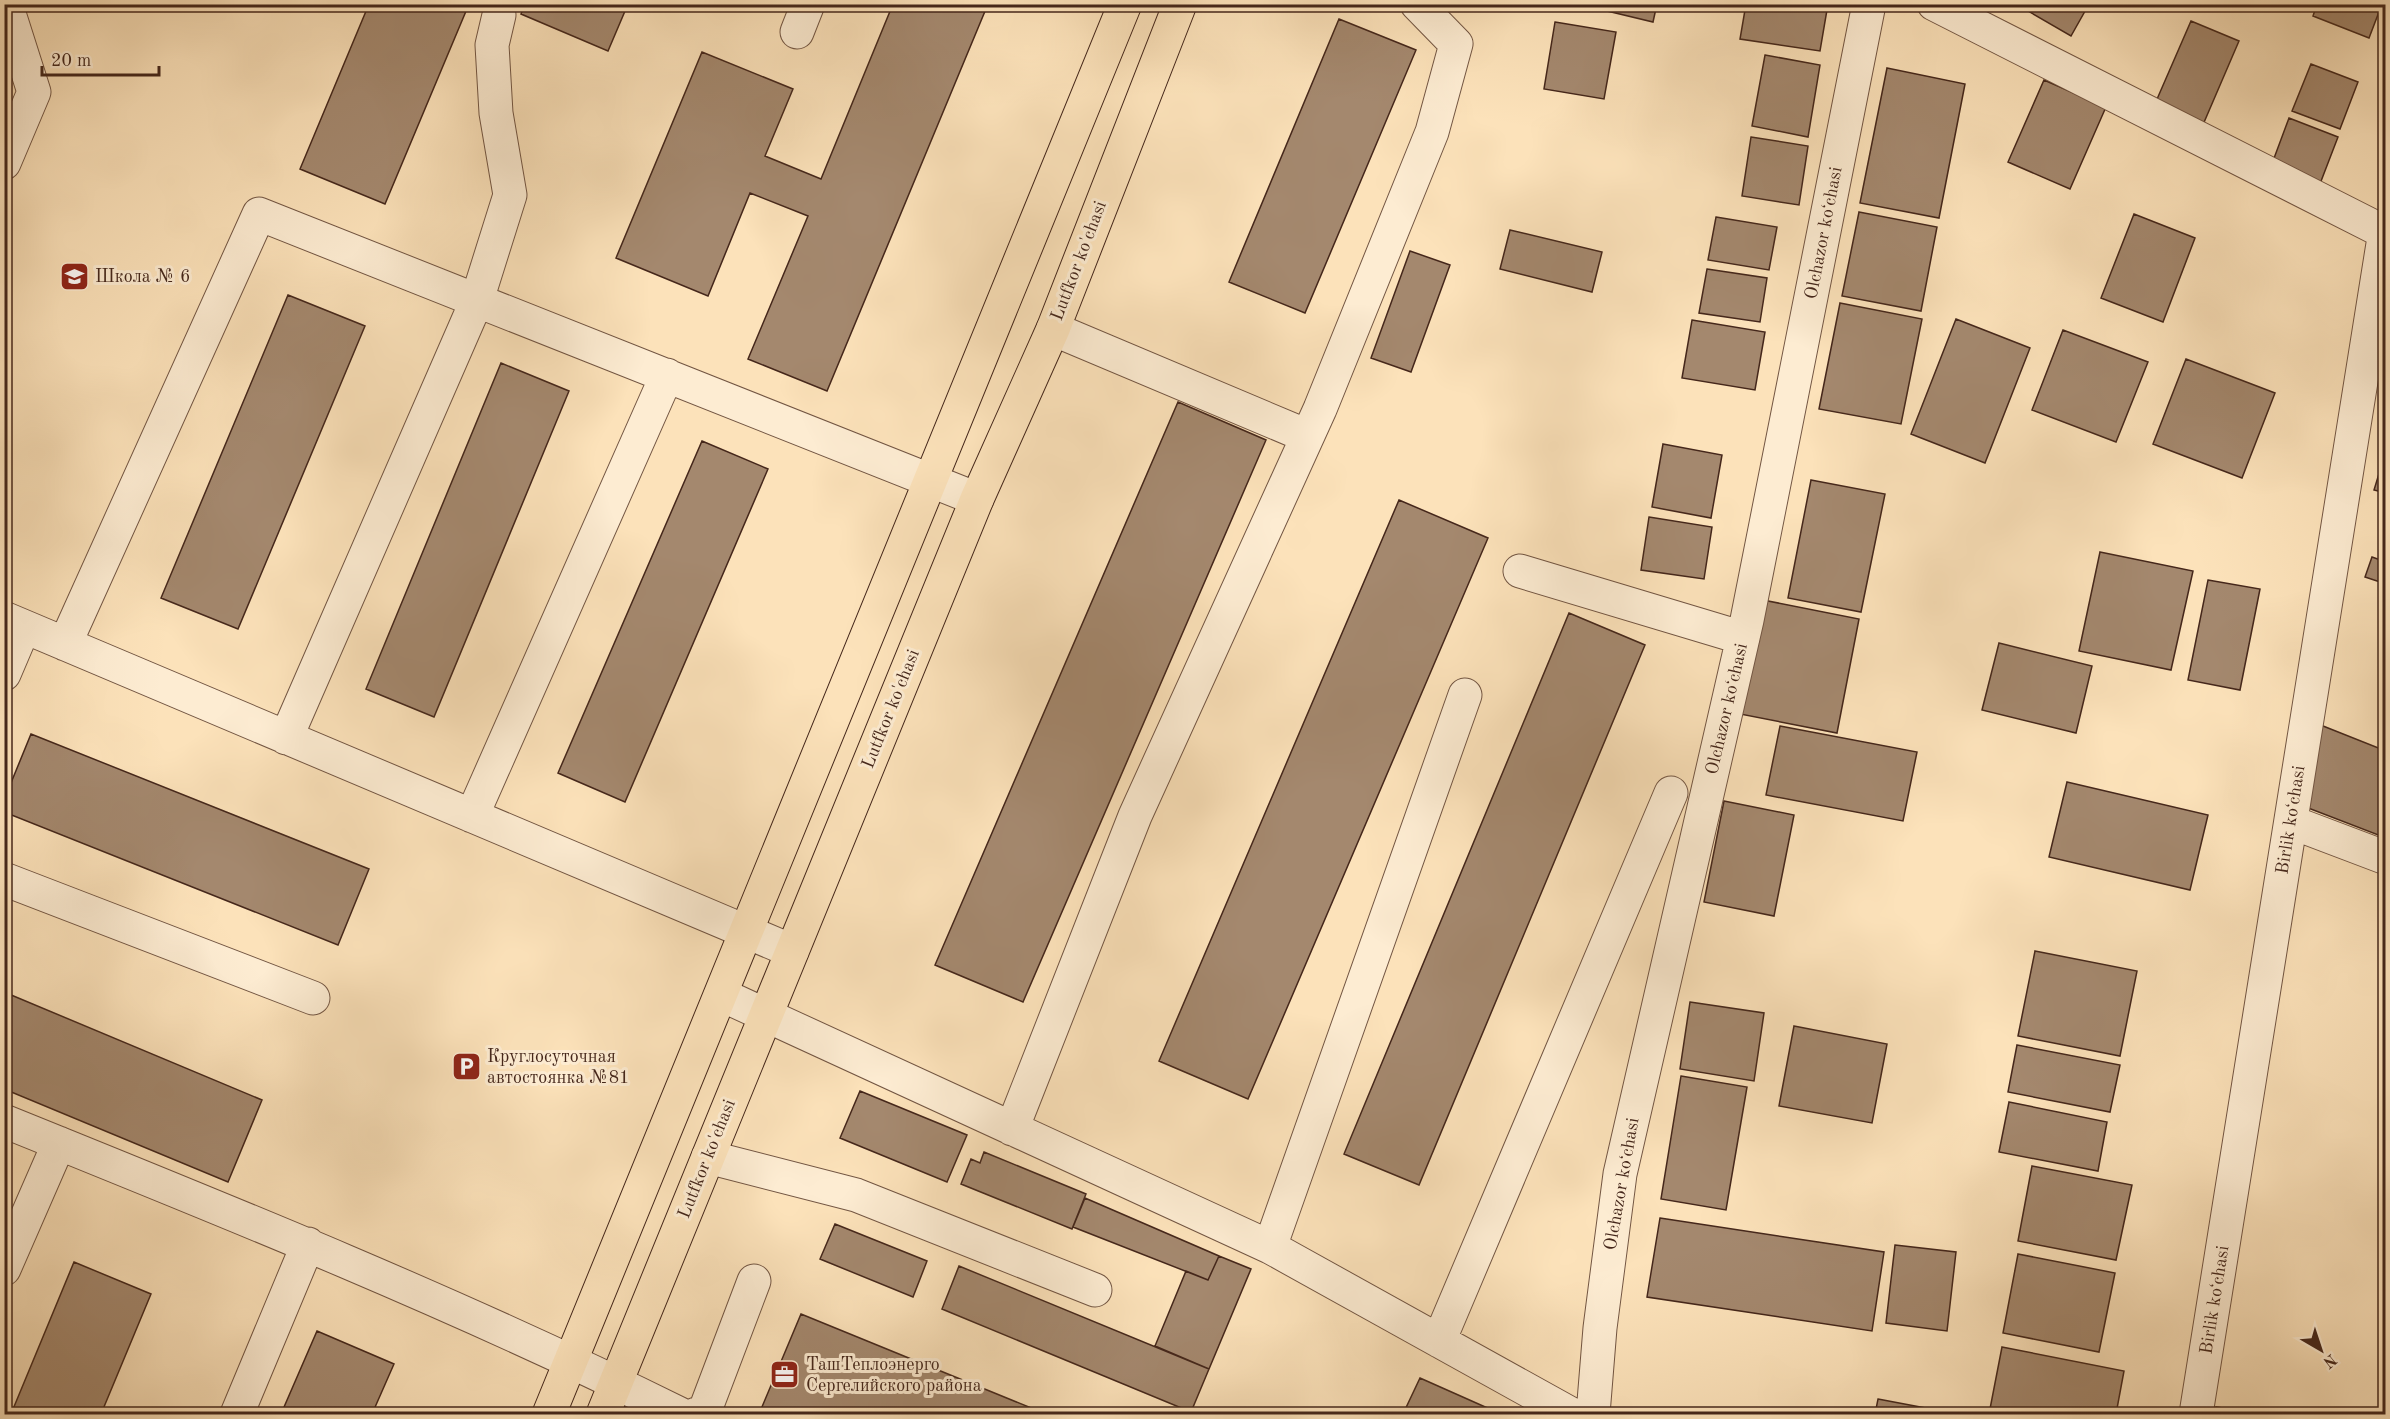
<svg xmlns="http://www.w3.org/2000/svg" width="2390" height="1419" viewBox="0 0 2390 1419" font-family="'Old Standard TT',serif">
<style>
.building{fill:#a4886e;stroke:#45271b;stroke-width:1.5}
.lines{fill:none;stroke-linecap:round;stroke-linejoin:round}
.minor-casing{stroke:#735643;stroke-width:35}
.major-casing{stroke:#45271b;stroke-width:35}
.minor{stroke:#fdecd2;stroke-width:33}
.major{stroke:#fce2ba;stroke-width:33}
.labels{text-anchor:middle;dominant-baseline:central;stroke-width:6;stroke-linejoin:round;paint-order:stroke}
.street-label{font-size:18px;fill:#45271b;stroke:#fdecd2}
.poi-label{font-size:18px;fill:#45271b;stroke:#fdecd2;text-anchor:start}
</style>
<rect width="100%" height="100%" fill="#fce2ba"/>
<filter id="stains"><feTurbulence type="fractalNoise" baseFrequency=".00333" numOctaves="4"/><feColorMatrix values="0 0 0 0 .2 0 0 0 0 .09 0 0 0 0 .02 0 0 0 .5 -.17"/></filter>
<radialGradient id="worn" r=".72"><stop offset=".6" stop-color="#630" stop-opacity="0"/><stop offset="1" stop-color="#630" stop-opacity=".3"/></radialGradient>
<path class="building" d="M369,4H469L385,204L300,169Z
M525,4H628L608,51L521,14Z
M893,4H988L827,391L748,359L808,216L750,193L708,296L616,258L702,52L793,89L765,156L821,179Z
M1578,4H1657L1653,22Z
M1746,4H1828L1820,51L1740,39Z
M2016,4H2089L2071,36Z
M2317,4H2382L2369,38L2313,16Z
M1339,19L1416,50L1305,313L1229,282Z
M2191,21L2239,41L2202,127L2154,106Z
M1555,22L1616,32L1604,99L1544,89Z
M1765,55L1820,65L1808,137L1752,126Z
M2311,64L2358,82L2340,129L2292,111Z
M1887,68L1965,84L1939,218L1860,203Z
M2044,80L2106,107L2070,189L2008,162Z
M2289,118L2338,137L2318,189L2270,169Z
M1751,137L1808,146L1799,205L1742,196Z
M1859,212L1937,227L1921,311L1842,296Z
M2134,214L2195,238L2163,322L2101,298Z
M1716,217L1777,227L1769,270L1708,260Z
M1510,230L1602,252L1592,292L1500,269Z
M1410,251L1450,265L1411,372L1371,358Z
M1707,269L1767,278L1760,322L1699,313Z
M288,295L365,326L238,629L161,598Z
M1840,303L1922,319L1901,424L1819,409Z
M1956,319L2030,348L1985,463L1911,434Z
M1692,320L1765,332L1755,390L1682,378Z
M2063,330L2148,362L2116,442L2032,410Z
M2186,359L2275,393L2242,478L2153,444Z
M501,363L569,391L434,717L366,689Z
M1178,402L1266,440L1023,1002L935,965Z
M702,441L768,469L625,802L558,773Z
M1663,444L1722,455L1711,518L1652,507Z
M2386,451V493L2374,490Z
M1811,480L1885,494L1861,612L1788,598Z
M1399,500L1488,538L1248,1099L1159,1061Z
M1649,517L1712,527L1704,579L1641,570Z
M2100,552L2193,571L2171,670L2079,651Z
M2372,557L2386,562V584L2365,577Z
M2208,580L2260,589L2240,690L2188,680Z
M1763,600L1859,619L1837,733L1740,714Z
M1569,613L1645,645L1419,1185L1344,1154Z
M1999,643L2092,666L2076,733L1982,710Z
M2318,724L2386,751V838L2303,806Z
M1780,726L1917,752L1903,821L1766,795Z
M31,734L369,869L338,945L4,812V800Z
M2067,782L2208,815L2190,890L2049,857Z
M1724,801L1794,815L1774,916L1704,902Z
M2035,951L2137,971L2120,1056L2018,1036Z
M4,992L262,1100L228,1182L4,1089Z
M1690,1002L1764,1013L1754,1081L1680,1069Z
M1794,1026L1887,1044L1872,1123L1779,1106Z
M2017,1045L2120,1065L2110,1112L2008,1092Z
M1681,1076L1747,1087L1726,1210L1661,1199Z
M860,1091L967,1135L947,1182L840,1138Z
M2009,1102L2107,1122L2098,1171L1999,1152Z
M984,1152L1086,1194L1072,1229L961,1184L971,1159L980,1163Z
M2032,1166L2132,1185L2116,1260L2018,1241Z
M1085,1198L1219,1256L1208,1280L1073,1227Z
M1660,1218L1884,1252L1872,1331L1647,1297Z
M835,1224L927,1261L913,1297L820,1259Z
M1895,1245L1956,1252L1947,1331L1886,1323Z
M2018,1254L2115,1273L2099,1352L2003,1333Z
M1219,1256L1251,1269L1209,1369L1155,1346L1186,1271L1208,1280Z
M74,1262L151,1294L101,1414H11Z
M959,1266L1209,1369L1191,1412L942,1309Z
M801,1314L1046,1414H759Z
M317,1331L394,1364L372,1414H281Z
M2002,1347L2124,1371L2116,1414H1989Z
M1420,1378L1501,1414H1403Z
M1878,1399L1952,1413L1951,1414H1875Z
M2216,1407L2267,1414H2215Z"/>
<g class="lines">
<defs>
<path id="minor" d="M1934,4L2384,232
M797,32L808,4
M4,163L34,92L6,4
M1053,329L1307,436
M1520,571L1743,638
M4,618L792,951
M65,644L259,214L977,499
M4,674L24,627
M286,738L477,300L510,195L496,113L492,45L499,15
M472,816L667,375
M2291,822L2386,858
M4,879L313,998
M722,995L1270,1247L1571,1414
M4,1121C232,1213 460,1305 680,1414
M1012,1129L1135,816L1320,409L1432,132L1456,44L1417,4
M708,1157L856,1195L1095,1290
M1270,1247L1465,695
M4,1269L59,1143
M1439,1341L1671,793
M237,1414L308,1244
M696,1414L704,1413L754,1281
M1593,1414L1600,1328L1620,1174L1747,620L1869,4
M2196,1414L2386,225"/>
<path id="major" d="M549,1414L1125,4
M603,1414L977,499L1053,329L1180,4"/>
</defs>
<use href="#minor" class="minor-casing"/>
<use href="#major" class="major-casing"/>
<use href="#minor" class="minor"/>
<use href="#major" class="major"/>
</g>
<defs>
<symbol id="school-square" viewBox="-11 -11 22 22"><rect x="-9" y="-9" width="18" height="18" rx="4" fill="#8f2418" stroke="#fdecd2"/><path d="M0-5L7-2L0 1L-7-2ZM-4 1L0 2.5L4 1V4Q0 6-4 4Z" fill="#fff"/></symbol>
<symbol id="parking-square" viewBox="-11 -11 22 22"><rect x="-9" y="-9" width="18" height="18" rx="4" fill="#8f2418" stroke="#fdecd2"/><path d="M-3.5-5.5H1a3.5 3.5 0 0 1 0 7H-1V5.5H-3.5ZM-1-3.4V-.6H.8a1.4 1.4 0 0 0 0-2.8Z" fill="#fff"/></symbol>
<symbol id="office-square" viewBox="-11 -11 22 22"><rect x="-9" y="-9" width="18" height="18" rx="4" fill="#8f2418" stroke="#fdecd2"/><path d="M-6-3h4V-5.5h4V-3h4V5H-6ZM-1-4.5V-3h2v-1.5ZM-6 0V1H6V0Z" fill="#fff"/></symbol>
</defs>
<g fill-rule="evenodd">
<use href="#school-square" x="58" y="260" width="33" height="33"/>
<use href="#parking-square" x="450" y="1050" width="33" height="33"/>
<use href="#office-square" x="768" y="1358" width="33" height="33"/>
</g>
<g class="labels">
<g class="street-label">
<text transform="translate(1824 233) rotate(-79)">Olchazor koʻchasi</text>
<text transform="translate(1079 261) rotate(-69)">Lutfkor ko'chasi</text>
<text transform="translate(891 709) rotate(-68)">Lutfkor ko'chasi</text>
<text transform="translate(1727 709) rotate(-77)">Olchazor koʻchasi</text>
<text transform="translate(2291 820) rotate(-81)">Birlik koʻchasi</text>
<text transform="translate(707 1159) rotate(-68)">Lutfkor ko'chasi</text>
<text transform="translate(1622 1184) rotate(-80)">Olchazor koʻchasi</text>
<text transform="translate(2215 1300) rotate(-81)">Birlik koʻchasi</text>
</g>
<g class="poi-label">
<text x="95" y="277">Школа № 6</text>
<text x="487" y="1057">Круглосуточная<tspan x="487" dy="21">автостоянка №81</tspan></text>
<text x="806" y="1365">ТашТеплоэнерго<tspan x="806" dy="21">Сергелийского района</tspan></text>
</g>
</g>
<rect width="2390" height="1419" fill="none" stroke="#fce2ba" stroke-width="24"/>
<rect x="6" y="6" width="2378" height="1407" fill="none" stroke="#45271b" stroke-width="3"/>
<rect x="12" y="12" width="2366" height="1395" fill="none" stroke="#45271b" stroke-width="1.5"/>
<g transform="translate(2321 1350) rotate(141)" stroke="#fdecd2" stroke-width="4.5" paint-order="stroke">
<path d="M0-4.5L10 22L0 15L-10 22Z" fill="#45271b"/>
<text y="-9" font-size="16" font-weight="bold" text-anchor="middle" fill="#45271b">N</text>
</g>
<path d="M42 66v9h117v-9" fill="none" stroke="#45271b" stroke-width="3"/>
<text x="51" y="66" font-size="18" fill="#45271b" stroke="#fdecd2" stroke-width="4.5" paint-order="stroke">20 m</text>
<rect width="100%" height="100%" filter="url(#stains)"/>
<rect width="100%" height="100%" fill="url(#worn)"/>
</svg>
